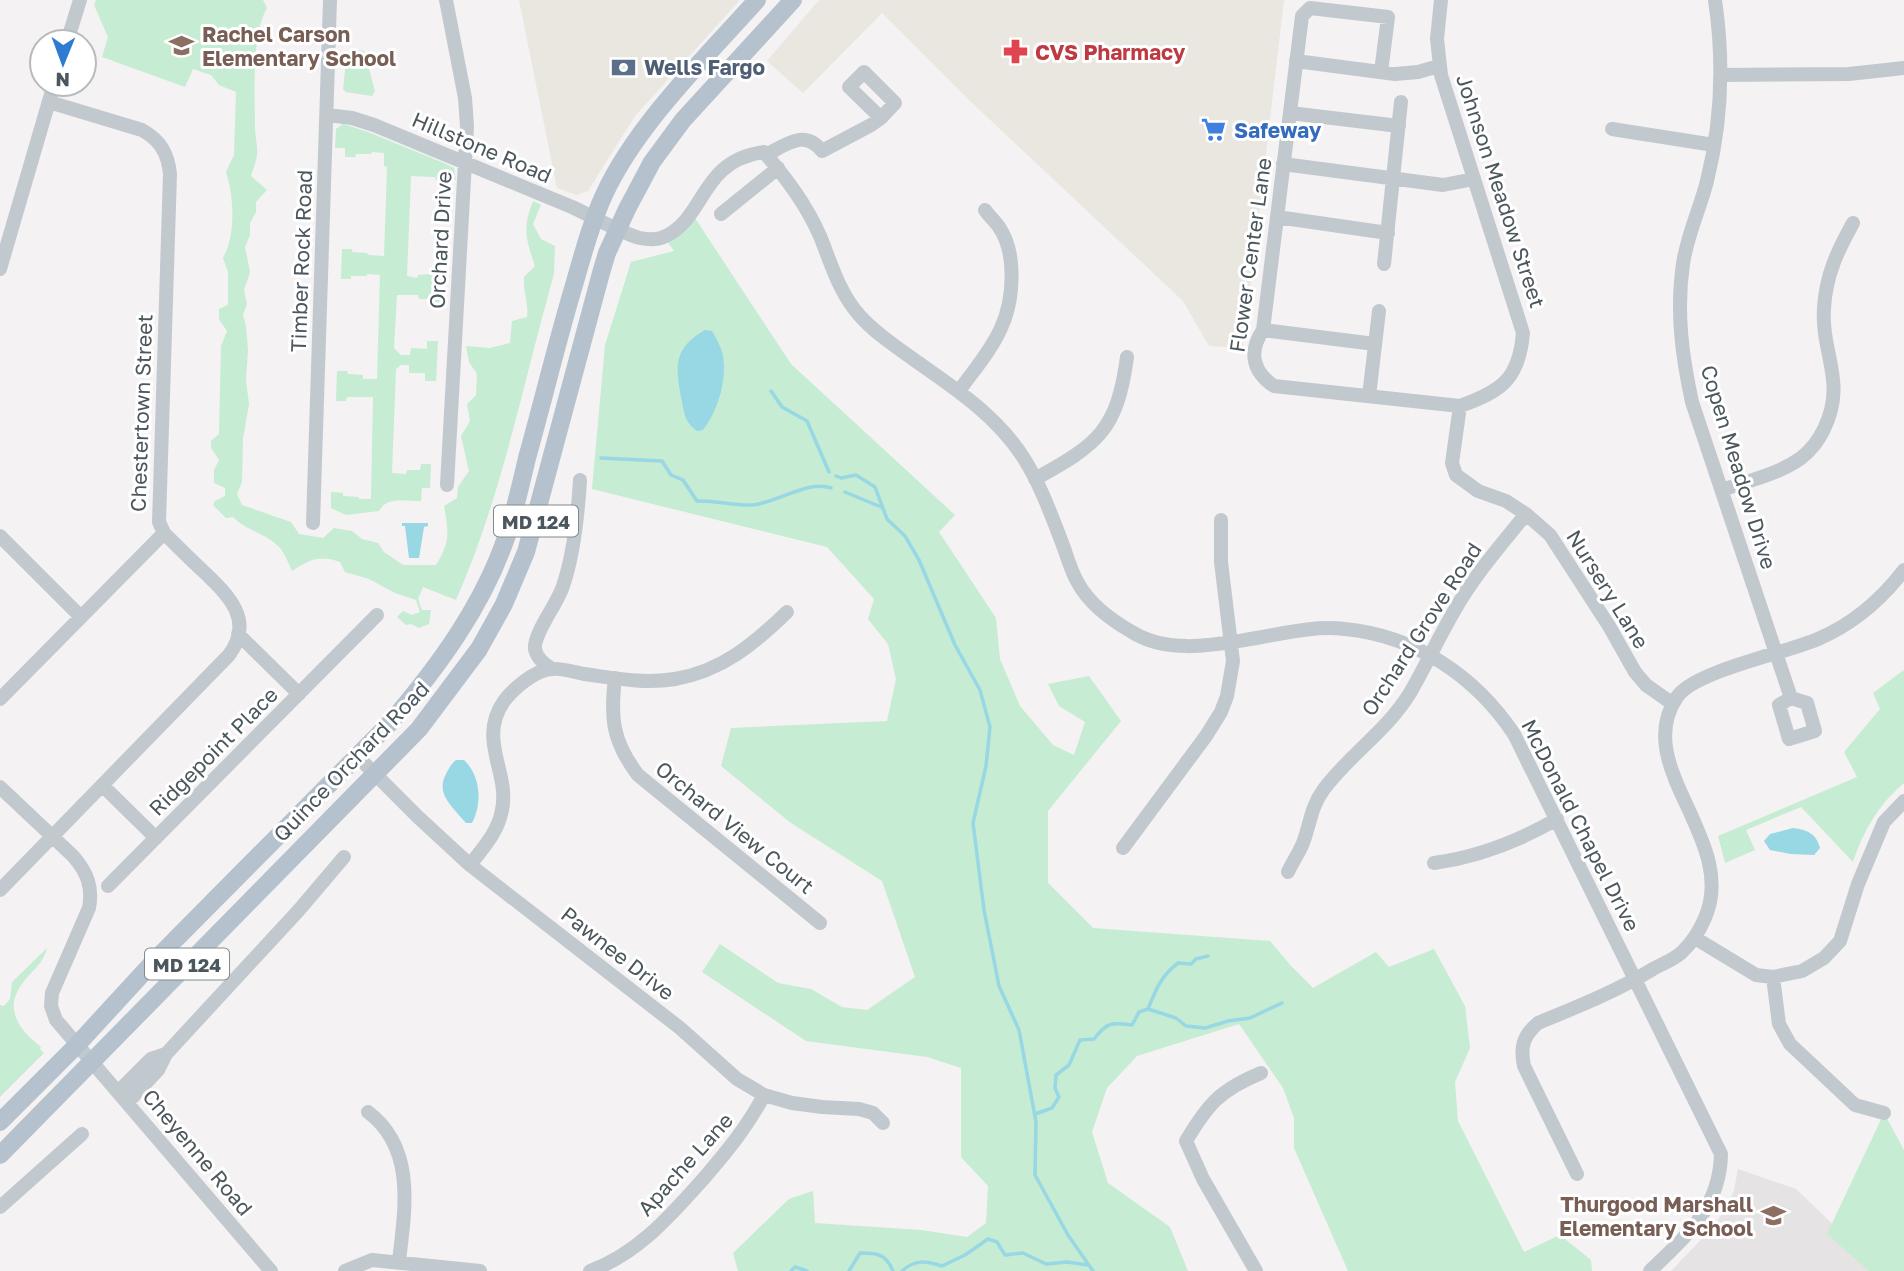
<svg xmlns="http://www.w3.org/2000/svg" width="1904" height="1271" viewBox="0 0 1904 1271" font-family="'Golos Text',sans-serif">
<style>
.commercial{fill:#e9e7e0}
.education{fill:#e5e3e3}
.green{fill:#c6ecd3}
.water{fill:#98d7e4}
.lines{fill:none;stroke-linecap:round;stroke-linejoin:round}
.stream{stroke:#98d7e4;stroke-width:3.5}
.minor{stroke:#c1c9cf;stroke-width:14}
.major{stroke:#b5c2cd;stroke-width:18}
.labels{text-anchor:middle;dominant-baseline:central;stroke-width:6;stroke-linejoin:round;paint-order:stroke}
.shield{fill:#fff;stroke:#81898e;stroke-width:2}
.shield-label{font-size:19px;font-weight:bold;fill:#4b565d}
.education-label{font-size:21px;font-weight:bold;fill:#785e54;stroke:#fff;text-anchor:start}
.health-label{font-size:21px;font-weight:bold;fill:#be3a42;stroke:#fff;text-anchor:start}
.service-label{font-size:21px;font-weight:bold;fill:#4e5e75;stroke:#fff;text-anchor:start}
.shop-label{font-size:21px;font-weight:bold;fill:#366cbe;stroke:#fff;text-anchor:start}
.street-label{font-size:21px;fill:#4b565d;stroke:#fff}
</style>
<rect width="100%" height="100%" fill="#f4f2f2"/>
<path class="commercial" d="M519,0H740L635,116L588,191L576,195L557,188Z
M819,0H1284L1243,348L1209,346L1183,301L969,100L882,13L803,93L767,61Z"/>
<path class="education" d="M1738,1169L1796,1189L1882,1271H1671L1713,1227L1728,1205L1734,1190Z"/>
<path class="green" d="M96,0H263L267,8C251,35 255,96 255,127C255,136 258,146 257,155C256,162 253,169 251,176L267,190L256,202V212L250,223V235L245,247L250,272L244,290L247,304L243,315L246,326L248,350L246,380L249,404L243,439L242,482L237,494L242,505L291,522L299,534L323,538L334,528L352,531L362,539L378,543L384,552L403,565H436C450,542 449,533 444,506L457,498L458,487L469,471L461,436L470,421L467,404L476,395L477,374L469,362L466,346L490,348L510,343L512,321L527,317C529,304 523,292 524,277L535,266C526,239 522,229 533,201L541,205L533,224L541,239L555,246L554,274C523,383 502,496 456,600L423,587L418,599L422,610H431L429,624L419,628L411,624L406,625L397,617L403,611L412,615L420,612L416,600L395,593L369,579L345,572L340,562C320,555 310,559 292,571C288,562 284,551 277,545C264,533 247,531 233,517L226,518L213,505L215,501L225,496V488L214,483V470L219,460L211,448V441L219,434L221,346L227,331L219,319V309L228,305V272L223,258C236,235 234,196 226,172L234,155L236,92L219,85L211,75L193,69L185,87L102,57L108,37L94,5Z
M352,49L364,51L375,91L372,96L346,92L343,89L347,53Z
M343,124L368,132L444,163L454,168L456,180H436L435,177L411,176L407,276L417,278L418,275L441,273L439,307L429,306V299H419L418,295H397L394,348L401,355H410L411,348L427,349V341H438L436,381H425V373H409V365H401L396,369L392,473L406,474L407,470H420L421,464H431L430,488H422L421,501C406,501 387,496 379,511L346,515L331,508V492L343,493V496L359,497V499H371L373,397H347L346,401H336L337,371H347L348,374L363,375V379H377L380,275L367,274V276H351V279H341L342,249H352V252L367,253L368,255L384,256L387,167L384,166V153L372,152L371,154H356L355,157H345V148H335L336,129Z
M691,212L791,364L955,515L939,532L996,618L1000,659L1020,706L1053,745L1074,755L1085,722L1059,706L1048,684L1089,676L1121,721L1048,811V883L1093,928L1270,941L1291,966L1313,988L1376,952L1389,967L1434,949L1465,1006L1470,1048L1455,1082L1458,1121L1524,1252L1560,1235L1591,1260L1592,1271H1348L1294,1148V1118L1283,1088L1239,1024L1137,1056L1107,1088L1092,1132L1108,1183L1170,1227L1188,1271H738L733,1253L789,1199L813,1191L815,1223L921,1230L967,1237L986,1223L988,1186L961,1157V1068L927,1057L806,1041L702,972L720,944L778,983L811,989L842,1007L867,1010L915,977L882,881L791,823L721,766L731,728L887,721L896,679L888,644L868,619L874,599L827,547L592,489L605,345L631,262L674,251L664,237Z
M1904,670V783C1879,804 1863,831 1853,862L1801,807L1746,830L1755,850L1725,863L1718,836L1857,777L1844,752L1880,709L1873,693Z
M47,948C44,962 34,969 25,980C2,1007 18,1029 41,1047L40,1049L44,1053L0,1097V1005L4,1006L10,999L12,982Z
M1884,1113L1904,1150V1271H1869L1827,1234Z"/>
<path class="water" d="M705,330L712,331C716,338 722,348 723,356C727,380 718,411 703,430L697,431C684,422 684,411 681,397C675,365 674,348 705,330Z
M402,523H428V526L424,527L419,558H409L405,526H402Z
M456,760H464C480,775 483,802 472,823H466C453,807 435,794 446,774C449,768 451,764 456,760Z
M1793,828C1807,830 1816,833 1820,848L1814,855L1791,854L1770,850L1764,841L1770,834Z"/>
<g class="lines">
<path class="stream" d="M771,391L782,407L807,421L829,472
M601,458L662,461L671,475L683,480L697,501C715,500 734,506 752,505C777,503 807,480 831,488
M836,476L841,478L856,475L875,487L887,519L905,536L919,560L955,645L980,690L990,727L986,766L973,823L984,910L999,986L1019,1030L1036,1122L1035,1175L1068,1235L1093,1271
M845,492L881,507
M1148,1009L1176,1018L1186,1026L1205,1028L1228,1021L1250,1018L1282,1003
M1035,1114L1052,1108L1059,1097L1055,1088L1056,1075L1069,1065L1080,1040L1094,1039C1107,1022 1112,1022 1132,1025L1139,1012L1148,1009C1156,989 1161,976 1178,963L1191,964L1196,959L1208,956
M791,1271L795,1267L807,1271
M849,1271L860,1253C878,1253 886,1254 893,1271
M902,1271C915,1259 926,1261 942,1266L965,1255L988,1239L997,1242L1005,1255L1023,1253L1046,1264L1067,1262L1088,1265"/>
<path class="minor" d="M446,0L465,98L467,126L447,485
M1715,0C1724,61 1722,121 1707,181C1700,209 1687,235 1683,264C1676,311 1682,356 1692,402L1791,698L1779,705L1789,739L1815,731L1807,703L1791,698
M67,42L80,0
M1296,61L1395,74L1418,72L1439,66
M1381,72L1388,17L1310,8L1302,16L1263,330C1248,352 1253,372 1274,386L1460,406C1502,391 1519,379 1523,333L1441,75L1437,39L1441,0
M1721,75L1849,74L1904,68
M1290,113L1399,126
M327,115L352,118L374,125C440,152 506,180 572,207C592,216 620,233 640,238C649,240 658,240 666,236C707,215 700,161 764,152C786,178 806,204 820,236C831,263 839,293 860,316C875,333 895,346 913,359C953,387 996,415 1023,457C1041,485 1052,517 1064,548C1068,560 1072,573 1078,583C1090,605 1111,620 1132,632C1166,653 1208,646 1245,640C1277,635 1312,625 1345,629C1416,636 1475,676 1514,734L1721,1154C1720,1208 1686,1236 1650,1271
M1612,129L1714,145
M766,155C787,144 805,129 822,151L871,125L881,118L895,103L864,72L849,87L881,118
M1283,164L1443,185L1474,179
M721,214L778,168
M1277,217L1388,233
M1384,264L1401,102
M0,269L54,84
M1263,330L1375,344
M959,391C973,371 991,351 1001,328C1014,300 1017,253 999,227C995,221 989,216 985,210
M1369,396L1379,311
M1460,406L1452,463L1456,475L1478,491L1506,501L1526,514L1550,535L1609,626L1635,672L1646,685L1673,704
M1035,479C1098,444 1117,431 1127,357
M1722,490C1748,481 1779,474 1801,458C1811,450 1819,440 1824,429C1847,382 1821,354 1824,308C1826,275 1837,252 1853,223
M313,523L330,0
M0,536L81,617
M238,634L299,694
M552,669C545,664 537,659 535,649C533,634 558,603 563,586C574,554 578,513 580,480
M615,678C610,719 613,742 638,775L820,923
M0,699L164,533
M357,756L418,817L470,865L680,1028L737,1079L764,1095L792,1103L822,1107L859,1109L873,1113L883,1123
M102,785L156,838
M0,787L73,856C87,872 93,887 89,908L52,993L51,1006L56,1020L271,1271
M1123,848L1206,736L1221,712L1227,696L1233,661L1221,562V520
M1434,863C1478,857 1519,841 1557,819
M470,865C484,847 498,832 502,810C510,772 477,740 504,701C514,688 535,670 552,669C562,668 574,672 584,674C614,678 645,684 675,679C722,671 754,644 787,612
M1288,872C1292,863 1299,853 1303,843C1310,825 1311,806 1324,789C1351,753 1385,733 1410,693C1425,667 1438,639 1453,613C1473,577 1500,546 1526,514
M108,886L377,615
M0,890L229,655C255,620 228,595 203,571C190,559 177,546 164,533L159,522L170,174C168,153 160,140 142,130L49,102
M1695,938L1756,975L1773,977L1802,971L1824,958L1840,941L1858,884L1884,822L1904,801
M1773,977L1779,1024L1790,1044L1855,1105L1884,1113
M118,1092L151,1059L166,1054
M128,1102L158,1070L166,1054L299,910L344,857
M368,1112C416,1148 405,1209 399,1261
M1577,1174L1524,1066C1520,1047 1523,1036 1538,1023C1577,1007 1617,991 1653,969C1662,964 1673,960 1681,953C1692,943 1699,932 1705,918C1739,840 1630,766 1677,697C1694,671 1786,653 1818,639C1853,624 1881,600 1904,570
M0,1207L82,1134
M345,1271L372,1260L480,1271
M590,1271C638,1254 672,1214 705,1177C728,1150 748,1126 764,1095
M1256,1271L1203,1179L1186,1141C1208,1104 1220,1090 1261,1073"/>
<path class="major" d="M0,1122L76,1046L155,960L390,723C438,667 483,606 507,535C515,510 521,484 527,458C543,401 557,342 574,285C583,254 591,223 604,195C636,125 706,57 757,0
M0,1155L419,729L479,649L504,604L526,552L601,273L607,253L627,209L652,162L683,120L793,0"/>
</g>
<defs>
<symbol id="school-bare" viewBox="-9 -9 18 18"><path d="M0-5L7-2L0 1L-7-2ZM-4 1L0 2.5L4 1V4Q0 6-4 4Z" fill="#8d6e63" stroke="#fff" stroke-width="2.5" paint-order="stroke"/></symbol>
<symbol id="pharmacy-bare" viewBox="-9 -9 18 18"><path d="M-2-6h4v4h4v4h-4v4h-4v-4h-4v-4h4Z" fill="#e0444e" stroke="#fff" stroke-width="2.5" paint-order="stroke"/></symbol>
<symbol id="bank-bare" viewBox="-9 -9 18 18"><path d="M-6-4H6V4H-6ZM0-2.3a2.3 2.3 0 1 0 0 4.6a2.3 2.3 0 1 0 0-4.6Z" fill="#5c6f8a" stroke="#fff" stroke-width="2.5" paint-order="stroke"/></symbol>
<symbol id="supermarket-bare" viewBox="-9 -9 18 18"><path d="M-6-5.5h2.5l.6 2H6L4.5 2H-2.5L-4.4-4H-6ZM-1.5 3.2a1.3 1.3 0 1 0 .1 0ZM3 3.2a1.3 1.3 0 1 0 .1 0Z" fill="#3f7fe0" stroke="#fff" stroke-width="2.5" paint-order="stroke"/></symbol>
</defs>
<g fill-rule="evenodd">
<use href="#school-bare" x="164" y="28" width="35" height="35"/>
<use href="#pharmacy-bare" x="998" y="34" width="35" height="35"/>
<use href="#bank-bare" x="606" y="50" width="35" height="35"/>
<use href="#supermarket-bare" x="1196" y="112" width="35" height="35"/>
<use href="#school-bare" x="1756" y="1198" width="35" height="35"/>
</g>
<g class="labels">
<g class="shield">
<rect x="494" y="505.5" width="84" height="31" rx="5"/>
<rect x="145" y="948.5" width="84" height="31" rx="5"/>
</g>
<g class="shield-label">
<text x="536" y="521">MD 124</text>
<text x="187" y="964">MD 124</text>
</g>
<g class="education-label">
<text x="202" y="34">Rachel Carson<tspan x="202" dy="24">Elementary School</tspan></text>
<text x="1753" y="1204" text-anchor="end">Thurgood Marshall<tspan x="1753" dy="24">Elementary School</tspan></text>
</g>
<g class="health-label">
<text x="1035" y="52">CVS Pharmacy</text>
</g>
<g class="service-label">
<text x="644" y="67">Wells Fargo</text>
</g>
<g class="shop-label">
<text x="1234" y="130">Safeway</text>
</g>
<g class="street-label">
<text transform="translate(482 147) rotate(23)">Hillstone Road</text>
<text transform="translate(1501 191) rotate(72)">Johnson Meadow Street</text>
<text transform="translate(440 240) rotate(-87)">Orchard Drive</text>
<text transform="translate(1250 255) rotate(-82)">Flower Center Lane</text>
<text transform="translate(301 261) rotate(-88)">Timber Rock Road</text>
<text transform="translate(141 413) rotate(-88)">Chestertown Street</text>
<text transform="translate(1739 467) rotate(73)">Copen Meadow Drive</text>
<text transform="translate(1608 589) rotate(58)">Nursery Lane</text>
<text transform="translate(1421 629) rotate(-57)">Orchard Grove Road</text>
<text transform="translate(213 751) rotate(-45)">Ridgepoint Place</text>
<text transform="translate(351 761) rotate(-46)">Quince Orchard Road</text>
<text transform="translate(1581 825) rotate(63)">McDonald Chapel Drive</text>
<text transform="translate(735 827) rotate(39)">Orchard View Court</text>
<text transform="translate(618 953) rotate(38)">Pawnee Drive</text>
<text transform="translate(198 1152) rotate(50)">Cheyenne Road</text>
<text transform="translate(685 1164) rotate(-48)">Apache Lane</text>
</g>
</g>
<g transform="translate(63 63) rotate(181)"><circle r="33" fill="#ffffff" stroke="#b7bbbe" stroke-width="2"/>
<path d="M0-5L12 26L0 18L-12 26Z" fill="#2d7cd2"/>
<text y="-10" font-size="19" font-weight="bold" text-anchor="middle" fill="#4b565d">N</text>
</g>
</svg>
